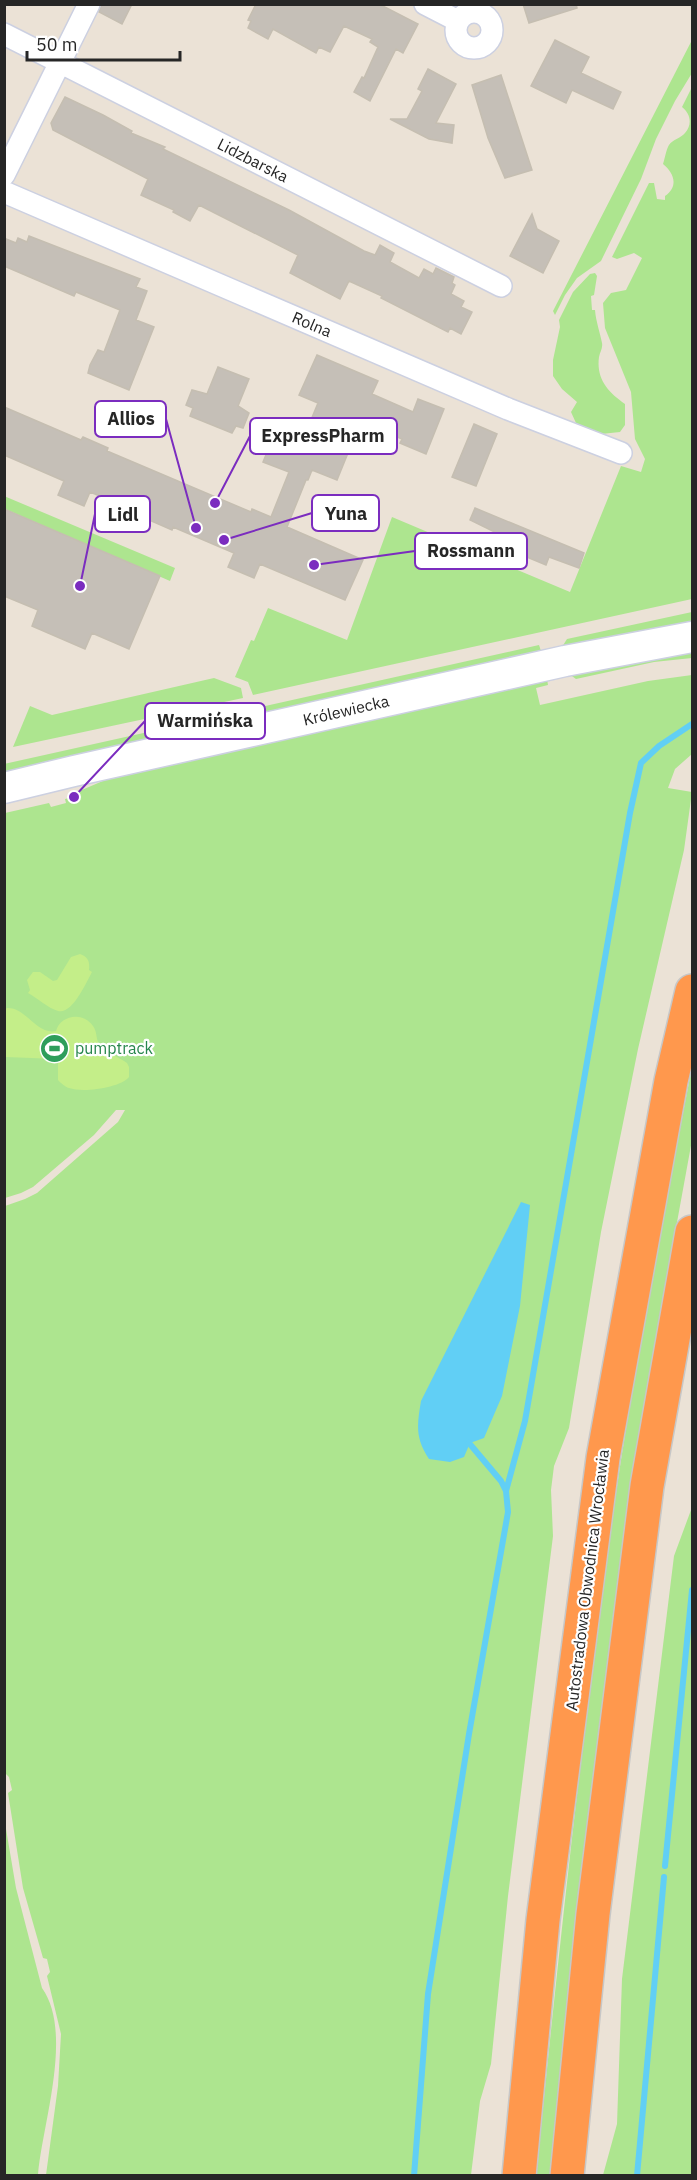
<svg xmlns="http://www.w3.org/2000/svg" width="697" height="2180" viewBox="0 0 697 2180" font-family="'IBM Plex Sans',sans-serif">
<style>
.green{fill:#ade58f}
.pitch{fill:#c4ee89}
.water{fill:#61cff5}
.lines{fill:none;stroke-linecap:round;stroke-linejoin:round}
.stream{stroke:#61cff5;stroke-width:6}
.building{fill:#c5bfb7;stroke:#c5beb1;stroke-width:1.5}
.street-casing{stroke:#ccd0e1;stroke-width:24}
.secondary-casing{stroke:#ccd0e1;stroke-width:33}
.highway-casing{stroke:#c7c7c7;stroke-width:36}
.street{stroke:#fff;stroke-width:21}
.secondary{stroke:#fff;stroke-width:30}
.highway{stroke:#ff984d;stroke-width:33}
.labels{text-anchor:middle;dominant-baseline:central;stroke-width:4.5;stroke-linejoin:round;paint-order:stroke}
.street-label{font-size:16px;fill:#262626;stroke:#fff}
.leisure-label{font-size:16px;fill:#27864d;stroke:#fff;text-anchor:start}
.leader{fill:none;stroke:#7b2cbf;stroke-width:2}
.callout-dot{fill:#7b2cbf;stroke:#fff;stroke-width:2}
.callout{fill:#fff;stroke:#7b2cbf;stroke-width:2}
.callout-label{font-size:18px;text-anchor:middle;font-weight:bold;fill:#262626}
</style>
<rect width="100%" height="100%" fill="#ebe2d6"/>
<path class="green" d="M692,40V73L675,101L656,139L641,179L601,261L577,278L565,295L555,315L553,311Z
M692,87V599L253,695L248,682L235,677L251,640L254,641L268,608L347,640L392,517L570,592L621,466L641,472L645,459L635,439L631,392L605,328L603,303L611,293L626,290L642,258L634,253L617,259L612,257L649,183H654L657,199L665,200V196C679,186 674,173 663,164C665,158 666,150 669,145C672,140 681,138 685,133C693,124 690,113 682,107Z
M595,273L597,276L594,295L591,296L592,310H595C596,322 600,332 602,343C603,348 600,352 599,357C596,379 608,392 625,404V425L620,432L601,434L576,423L571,412L577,402L562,389L553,376V360L560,327L559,320L573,292L590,274Z
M4,496L175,568L170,581L5,509Z
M692,612V622L562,647L567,639Z
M539,645L542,654L5,774L4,764Z
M692,653V658L654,662L576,679L569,674L646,659Z
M692,675V754L675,769L668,788L692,792L684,850L638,1049L601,1232L569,1428L554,1466L551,1490L553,1536L508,1896L491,2064L480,2101L471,2175H46L58,2086L61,2034L47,1976L50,1972L47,1959L43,1958L23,1888L8,1793L12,1790L9,1777L4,1772L5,1206L25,1199L37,1193L118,1122L125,1110H116L94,1135L33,1187L21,1193L5,1198V813L49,803L51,807L66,803L65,799L78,796L77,792L117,775L547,679L548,685L536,688L540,705L648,681Z
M214,678L241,688L243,698L13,747L30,706L52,715Z
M692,1067V1140L647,1387L620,1567L584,1855L550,2175L536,2176C558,1959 581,1743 611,1527C633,1373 662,1220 692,1067Z
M692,1424V2175H603L617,2124L622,1979L674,1556L691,1510Z
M4,1817L16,1888L42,1988C74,2033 42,2125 38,2175H5Z"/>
<path class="pitch" d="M80,954C88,957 90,961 89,970L92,972C86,983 72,1015 58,1011C48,1008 37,998 28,993L30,990L27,980L33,972H40L53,981L57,980L71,957Z
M7,1008C26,1007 36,1035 56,1031C60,1015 83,1011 93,1026C97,1031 96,1039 99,1044C105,1052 119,1057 127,1063L129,1067V1077C120,1088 83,1093 69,1088C65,1087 61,1083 58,1080V1059L5,1057L4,1010Z"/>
<path class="water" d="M521,1202L530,1205L520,1306L502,1396L484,1438L470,1443L464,1457L450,1462L429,1459C415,1438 417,1425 421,1401Z"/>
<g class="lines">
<path class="stream" d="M469,1443L501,1481L506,1491
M665,1866L692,1590
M414,2176L428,1994L469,1734L508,1512L506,1491L525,1421L630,813L641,763L659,746L692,724
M637,2176L664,1877"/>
</g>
<path class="building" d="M102,4H132L122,24L99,12Z
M256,4H379L418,24L403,53L396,49L370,101L354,92L362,77L364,78L378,47L370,42L372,39L344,26L330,52L319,47L316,53L273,29L268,39L248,28L251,21L248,20Z
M523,4H576L577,8L529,23Z
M555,40L589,57L581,73L621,92L613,109L572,90L566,103L531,86Z
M428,69L456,84L436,123L454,125L452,143L429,139L390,119H407L422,91L418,89Z
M501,75L532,170L505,178L488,138L472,85Z
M65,97L103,115L132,131L131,133L165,147L163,149L289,210L364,251L375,255L380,245L394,253L390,262L419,278L424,269L433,274L436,268L454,277L452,283L455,285L451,294L464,301L461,307L472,312L461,334L450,328L448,332L381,298L382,296L349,281L340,299L290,273L298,255L199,205L190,221L173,212L174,210L141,195L148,179L53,130L51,123Z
M532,214L537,229L559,241L543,273L510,256Z
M29,236L140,279L136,287L147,291L136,320L154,327L129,390L88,373L90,365L98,350L104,352L120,310L76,292L74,296L4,266V238L16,243L18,238L27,242Z
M317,355L378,381L372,394L413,412L418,399L444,409L426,454L400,443L402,439L361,421L337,480L312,470L308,480H306L287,527L363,560L345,600L260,564L254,578L228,567L234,553L173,527L172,530L149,520L151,517L90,492L84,506L58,495L64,481L4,455V407L81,440L83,437L108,448L107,451L251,512L252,509L271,517L289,472L263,462L275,433L301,444L318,403L299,395Z
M218,367L249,379L238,406L249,413L243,428L236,426L232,433L190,416L193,408L186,405L192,390L207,394Z
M474,424L497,434L476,486L452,477Z
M475,508L584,553L579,568L549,557L546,565L503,547L507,538L470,520Z
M4,509L160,576L129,649L92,633L85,649L32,626L38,610L4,596Z"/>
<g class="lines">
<defs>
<path id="street" d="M425,4L458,21
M456 30a18 18 0 1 1 36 0a18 18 0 1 1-36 0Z
M4,34L501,286
M4,175L89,4
M4,192L508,409L621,453"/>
<path id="secondary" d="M4,788L74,771L565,661L692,637"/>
<path id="highway" d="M519,2176L543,1920L603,1458L671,1081L692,991
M567,2176L593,1914L647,1486L692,1232"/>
</defs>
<use href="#street" class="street-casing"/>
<use href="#secondary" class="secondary-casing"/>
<use href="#highway" class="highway-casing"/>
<use href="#street" class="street"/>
<use href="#secondary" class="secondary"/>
<use href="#highway" class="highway"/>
</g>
<defs>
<symbol id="stadium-disc" viewBox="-11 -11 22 22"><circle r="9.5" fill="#2e9e5b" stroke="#fff"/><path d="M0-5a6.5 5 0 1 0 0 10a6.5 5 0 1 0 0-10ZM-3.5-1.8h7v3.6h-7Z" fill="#fff"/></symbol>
</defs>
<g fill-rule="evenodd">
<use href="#stadium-disc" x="38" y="1032" width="33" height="33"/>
</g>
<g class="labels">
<g class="street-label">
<text transform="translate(253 160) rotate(27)">Lidzbarska</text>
<text transform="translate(312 324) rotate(23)">Rolna</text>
<text transform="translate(346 710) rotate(-13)">Królewiecka</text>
<text transform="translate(587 1580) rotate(-83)">Autostradowa Obwodnica Wrocławia</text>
</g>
<g class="leisure-label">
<text x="75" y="1048">pumptrack</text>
</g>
</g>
<path class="leader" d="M196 528L166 419M215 503L250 436M224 540L312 513M80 586L95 514M314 565L415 551M74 797L145 721"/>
<g class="callout-dot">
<circle cx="196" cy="528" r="6"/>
<circle cx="215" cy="503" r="6"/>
<circle cx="224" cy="540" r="6"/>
<circle cx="80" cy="586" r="6"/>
<circle cx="314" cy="565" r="6"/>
<circle cx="74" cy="797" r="6"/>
</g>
<g class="callout">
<rect x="95" y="401" width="71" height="36" rx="6"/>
<rect x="250" y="418" width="147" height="36" rx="6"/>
<rect x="312" y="495" width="67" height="36" rx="6"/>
<rect x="95" y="496" width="55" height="36" rx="6"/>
<rect x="415" y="533" width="112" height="36" rx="6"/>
<rect x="145" y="703" width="120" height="36" rx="6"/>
</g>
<g class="callout-label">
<text x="131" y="425">Allios</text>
<text x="323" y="442">ExpressPharm</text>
<text x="346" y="520">Yuna</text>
<text x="123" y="521">Lidl</text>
<text x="471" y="557">Rossmann</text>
<text x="205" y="727">Warmińska</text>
</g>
<rect width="697" height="2180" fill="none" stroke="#262626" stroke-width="12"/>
<path d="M27 51v9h153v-9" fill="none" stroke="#262626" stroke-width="3"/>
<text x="36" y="51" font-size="18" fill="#262626" stroke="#ffffff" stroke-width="4.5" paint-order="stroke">50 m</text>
</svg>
